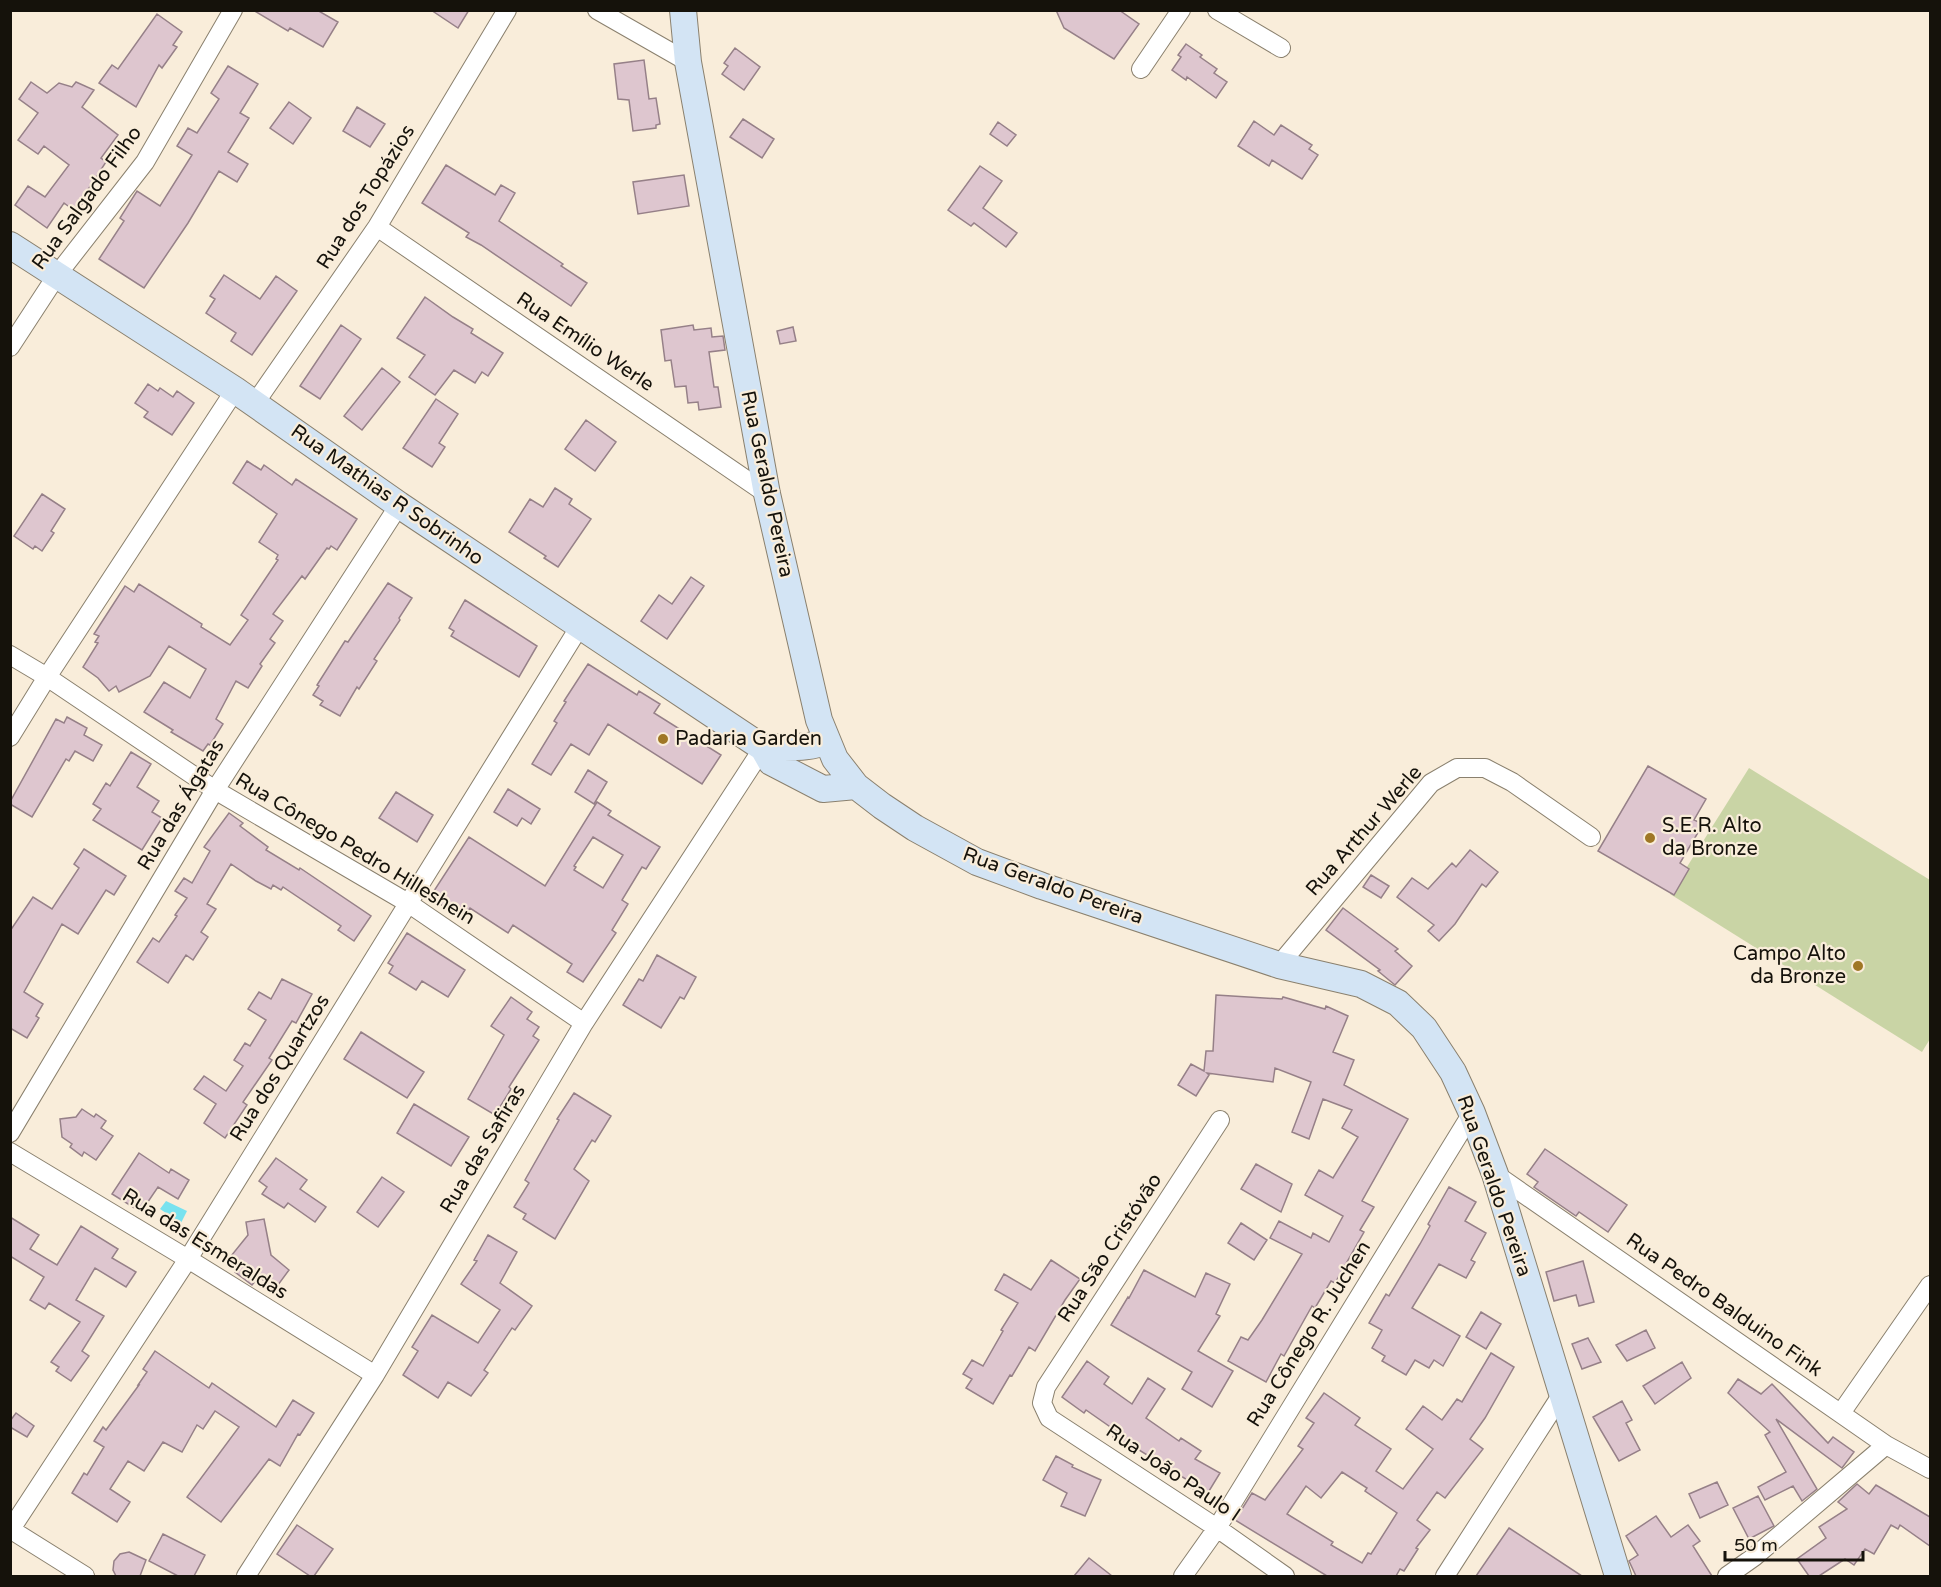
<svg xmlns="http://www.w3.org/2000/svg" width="1941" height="1587" viewBox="0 0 1941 1587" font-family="'Varela Round',sans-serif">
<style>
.green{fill:#c9d4a5}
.water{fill:#78e2ef}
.building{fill:#dec6cf;stroke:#968088;stroke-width:1.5;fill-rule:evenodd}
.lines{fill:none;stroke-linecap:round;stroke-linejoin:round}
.street-casing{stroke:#8a806e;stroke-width:20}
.secondary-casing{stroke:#8a806e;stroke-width:28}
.street{stroke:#fff;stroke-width:18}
.secondary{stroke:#d3e4f4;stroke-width:26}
.poi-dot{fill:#9f7725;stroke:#f9edda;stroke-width:2}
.labels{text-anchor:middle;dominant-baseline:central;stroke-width:4.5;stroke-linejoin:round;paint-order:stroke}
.street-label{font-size:20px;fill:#15120b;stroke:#f9edda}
.poi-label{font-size:20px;fill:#15120b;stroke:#f9edda;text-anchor:start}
</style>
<rect width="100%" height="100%" fill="#f9edda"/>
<path class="green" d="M1749,768L1930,880V1039L1922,1052L1670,894Z"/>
<path class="water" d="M166,1201L187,1211L181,1223L160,1209Z"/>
<path class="building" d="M253,10H317L338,22L323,47L290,28L288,31Z
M431,10H469L458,28Z
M1056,10H1119L1139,24L1114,59L1064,28Z
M157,14L182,32L173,45L177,47L162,68L159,65L136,107L99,83L112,65L118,69Z
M1186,44L1202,55L1200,57L1217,69L1214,73L1227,82L1216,98L1187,77L1186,80L1172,70L1181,57L1178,55Z
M735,48L760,67L744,90L722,74L728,66L724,63Z
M644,60L649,99L656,98L660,124L656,125V128L633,131L629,100L618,99L614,64Z
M228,66L258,84L240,113L249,118L228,152L248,164L237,182L219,171L188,223L144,288L99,259L124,221L120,218L137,191L160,206L192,155L177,146L188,128L197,133L219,99L211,93Z
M31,82L47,93L59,83L72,87L76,82L94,90L82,107L118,135L101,158L106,162L87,191L90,193L76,212L64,203L47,228L15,205L28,186L45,197L69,165L44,146L38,154L18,140L38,113L19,99Z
M289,102L311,118L293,144L270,128Z
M357,107L385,124L370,147L343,131Z
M743,119L774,139L762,158L730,137Z
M1254,121L1274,135L1281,125L1312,145L1309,149L1318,155L1302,179L1272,160L1269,166L1238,146Z
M998,122L1016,135L1007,146L990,134Z
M446,165L495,195L501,185L515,193L499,221L563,264L561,266L587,283L571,306L481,245L466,237L469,233L422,203Z
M980,166L1002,181L983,208L1017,233L1006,247L974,223L971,226L948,210Z
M684,175L689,206L638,214L633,182Z
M224,275L260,299L276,276L297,291L252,355L231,341L236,333L206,313L215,299L210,296Z
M425,297L453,317L473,329L471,333L503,353L488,376L482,372L475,383L454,370L435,395L409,377L425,355L397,338Z
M341,325L361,339L320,399L300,386Z
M693,325L694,330L711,328L712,337L723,336L725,350L709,352L714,387H718L721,407L699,410L698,402L688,403L686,386L675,387L671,360L665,361L661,330Z
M793,327L796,341L780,344L777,331Z
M382,368L400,382L362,430L344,416Z
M148,384L158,391L160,388L173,397L177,391L194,403L172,435L144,417L148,412L135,403Z
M436,399L458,414L439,443L445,447L432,467L403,448Z
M586,420L616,442L595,471L565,449Z
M247,461L261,470L264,465L292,485L296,479L357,519L337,550L331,546L329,549L327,548L305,579L302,576L273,614L283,621L270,639L275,643L260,664L262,666L248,688L236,681L216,719L223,724L210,745L208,744L203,751L171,732L173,730L144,712L164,682L190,698L206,669L169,646L150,676L119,692L116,686L109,691L98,678L83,667L98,643L95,642L99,636L94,634L125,586L134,592L139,584L202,624L201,627L230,645L248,620L241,615L278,560L276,559L278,555L259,542L277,514L233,483Z
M555,488L572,499L569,504L591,519L558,567L544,558L546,556L509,532L530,499L543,507Z
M42,494L65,509L51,531L54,533L42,551L35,546L33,549L14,536Z
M691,577L704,586L667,639L641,621L659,595L672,604Z
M388,583L412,598L399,618L400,620L374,659L377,661L359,689L357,687L340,716L320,705L323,701L313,695L319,686L317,685L345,641L348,642Z
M465,600L537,646L519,677L451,636L454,631L449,628Z
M588,664L637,695L639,691L660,704L654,713L721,755L702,784L608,724L589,755L571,744L551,775L532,764L557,723L554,721L566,702L564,701Z
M67,717L87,728L84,735L102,745L93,761L75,751L69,761L66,759L32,817L10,804V802L56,719L64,723Z
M131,752L151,764L137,787L159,801L152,812L162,818L142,850L93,820L101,809L93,804L106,783L110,786Z
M1648,766L1706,799L1694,820L1703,824L1680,863L1689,869L1674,895L1598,851Z
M588,770L607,782L594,804L575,792Z
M508,789L540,809L531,824L522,818L517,826L494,812Z
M396,792L433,815L417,842L379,818Z
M597,802L611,811L608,815L660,847L646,869L642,867L622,900L628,904L612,930L616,933L583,982L567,972L572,964L513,925L508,933L470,908L462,919L430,897L469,837L545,886ZM593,837L623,855L603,888L574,870L576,867L574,866Z
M229,813L243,823L240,826L268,847L266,850L299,870L300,868L371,916L354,941L338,930L341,926L283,887L281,890L273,885L271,889L256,881L231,864L207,904L216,909L201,932L208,937L193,960L186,955L168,983L137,962L153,938L159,942L177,916L175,915L187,898L175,891L184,878L192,883L210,851L204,847Z
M84,849L126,876L114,895L106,890L78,934L62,924L24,992L43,1004L36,1016L39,1018L27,1038L10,1028V931L33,897L52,909L79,868L74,864Z
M1470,850L1498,872L1486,887L1482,884L1455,924L1439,941L1428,931L1434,925L1397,897L1412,878L1428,889L1452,863L1456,867Z
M1371,875L1389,886L1381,898L1363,887Z
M1343,908L1398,949L1395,951L1412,966L1395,985L1378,971L1380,970L1326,930Z
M407,933L465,970L448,997L422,981L416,990L389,973L393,966L388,963Z
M657,955L696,977L684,999L680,997L661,1028L623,1005L639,979L643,981Z
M282,979L312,994L296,1023L292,1021L269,1058L272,1060L243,1102L247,1105L225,1138L204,1123L216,1104L194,1089L204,1076L226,1091L243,1066L234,1060L245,1043L250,1046L266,1020L248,1009L259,992L271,999Z
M1216,995L1282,999L1283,997L1325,1009L1326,1006L1348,1016L1333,1052L1354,1060L1344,1085L1408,1119L1362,1201L1374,1207L1360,1230L1364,1232L1335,1283L1331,1281L1315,1308L1312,1306L1284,1356L1281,1354L1266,1382L1228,1361L1241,1337L1248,1340L1262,1320L1302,1254L1270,1238L1279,1221L1311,1238L1313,1233L1329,1242L1343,1216L1305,1195L1319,1170L1333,1178L1358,1137L1342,1128L1352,1110L1323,1099L1309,1139L1292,1132L1311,1082L1275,1068L1273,1082L1207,1073L1209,1075L1196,1096L1178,1085L1191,1064L1204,1071L1206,1051H1213Z
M511,997L532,1012L527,1019L539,1027L533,1036L539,1040L509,1087L511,1089L495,1115L468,1099L504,1035L491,1026Z
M361,1032L424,1072L407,1098L344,1059Z
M574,1093L611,1116L595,1142L592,1140L574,1169L589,1181L555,1239L523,1219L526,1214L514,1207L529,1183L525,1180L559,1120L557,1119Z
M414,1104L469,1137L451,1166L397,1133Z
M82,1109L94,1117L96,1114L106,1121L101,1128L113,1136L96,1160L84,1152L82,1156L70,1147L72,1144L62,1137L60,1119L76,1117Z
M1545,1149L1627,1205L1608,1232L1579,1212L1576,1216L1534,1187L1538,1182L1527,1174Z
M139,1153L169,1173L171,1169L189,1180L178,1199L158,1187L141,1212L112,1194Z
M276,1158L307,1180L300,1189L326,1207L315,1222L288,1203L284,1208L262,1194L267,1187L259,1181Z
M1256,1164L1292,1184L1281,1212L1241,1189Z
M382,1177L404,1192L378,1227L357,1212Z
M1449,1187L1476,1202L1465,1221L1486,1233L1471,1260L1475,1262L1466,1278L1439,1264L1412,1308L1460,1336L1443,1366L1434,1360L1429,1368L1415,1360L1406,1375L1382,1361L1385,1356L1372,1348L1382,1330L1369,1323L1386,1294L1389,1296L1420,1244L1430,1226L1428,1224Z
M10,1217L39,1235L30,1249L57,1265L81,1226L118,1249L112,1258L136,1272L126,1287L95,1268L76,1300L104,1316L82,1351L89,1356L71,1381L56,1371L59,1367L51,1362L80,1322L49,1303L45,1309L30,1300L44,1277L10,1256Z
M264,1219L271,1255L289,1270L275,1289L259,1277L252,1285L235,1272L241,1263L231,1256L248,1235L246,1222Z
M1241,1223L1267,1240L1254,1260L1228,1243Z
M488,1235L517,1252L500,1283L532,1306L515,1330L512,1328L484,1370L488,1373L471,1396L448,1382L438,1398L403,1375L418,1351L412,1347L432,1315L478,1343L500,1310L461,1284L477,1261L474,1260Z
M1051,1260L1080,1279L1065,1300L1035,1351L1029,1347L1012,1376L1010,1375L993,1404L966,1388L972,1379L963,1374L972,1360L983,1366L1003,1331L1001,1330L1018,1303L995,1290L1004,1274L1031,1290Z
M1583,1261L1594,1302L1579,1306L1576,1295L1554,1301L1546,1272Z
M1144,1270L1195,1297L1206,1273L1230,1284L1216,1314L1220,1316L1198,1351L1233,1371L1212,1407L1182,1389L1192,1372L1111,1325L1128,1297L1129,1298Z
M1481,1312L1501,1324L1486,1349L1466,1337Z
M1646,1330L1655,1348L1627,1361L1616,1345Z
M1588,1338L1601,1362L1582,1369L1572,1344Z
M155,1351L209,1388L212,1383L276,1427L293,1400L314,1413L300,1435L298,1434L280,1466L269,1459L221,1522L187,1497L239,1427L215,1411L203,1429L197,1425L182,1452L163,1442L144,1471L128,1461L110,1489L130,1502L117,1522L72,1493L84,1473L87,1475L104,1447L94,1441L103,1427L106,1430L139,1385H138L147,1372L143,1369Z
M1491,1353L1514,1367L1485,1418L1470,1439L1483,1449L1445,1498L1437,1492L1417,1520L1430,1530L1416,1548L1418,1549L1404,1571L1400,1569L1396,1576H1327L1235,1520L1252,1493L1265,1500L1303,1449L1298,1446L1314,1423L1306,1418L1324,1393L1360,1418L1355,1425L1391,1449L1376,1471L1403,1489L1433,1449L1406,1429L1423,1406L1442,1420L1457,1399L1462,1402ZM1342,1472L1367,1488L1365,1491L1397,1513L1371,1554L1368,1553L1362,1563L1331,1545L1333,1542L1287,1514L1306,1486L1321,1498Z
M1087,1361L1109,1377L1104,1384L1132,1404L1148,1378L1165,1389L1146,1418L1179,1441L1181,1438L1201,1451L1195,1459L1220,1473L1206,1496L1186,1485L1189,1481L1136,1448L1134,1451L1113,1437L1116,1431L1086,1410L1084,1413L1062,1397Z
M1682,1362L1691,1378L1655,1404L1643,1386Z
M1738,1379L1761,1394L1772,1384L1828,1443L1833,1437L1854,1452L1842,1468L1776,1419L1817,1489L1802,1501L1793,1486L1765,1500L1758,1487L1786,1472L1765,1435L1770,1432L1728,1393Z
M1622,1401L1632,1420L1626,1423L1640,1450L1619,1461L1593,1417Z
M16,1413L34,1426L27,1437L10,1427V1421Z
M1056,1456L1073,1465L1072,1467L1101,1480L1085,1516L1061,1506L1067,1493L1043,1480Z
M1717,1482L1728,1505L1700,1518L1689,1494Z
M1857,1484L1869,1494L1876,1485L1930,1517V1546L1900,1525L1898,1529L1891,1525L1874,1554L1865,1549L1854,1565L1845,1559L1819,1576H1809L1797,1559L1826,1538L1819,1527L1847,1509L1838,1502Z
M1758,1496L1774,1526L1749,1539L1733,1508Z
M1656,1516L1671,1537L1688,1525L1700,1541L1693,1546L1712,1576H1636L1629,1561L1638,1555L1626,1536Z
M297,1525L333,1549L314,1576H310L277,1554Z
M1509,1528L1582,1576H1476Z
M163,1534L205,1555L194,1576H178L149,1561Z
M129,1552L146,1560L140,1576H116L113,1570L114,1561L120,1554Z
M1089,1558L1112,1576H1074Z"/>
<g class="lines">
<defs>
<path id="street" d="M597,10L688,62
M1217,10L1281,48
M1141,69L1181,10
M377,227L767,494
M10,347L57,275L145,162L233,10
M255,403L377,227L507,10
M10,655L47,677L215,790L408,903L584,1023
M10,737L47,677L235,390
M1279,965L1431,783L1457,768H1485L1512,782L1591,837
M1220,1120L1046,1387L1042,1403L1049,1418L1217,1528L1285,1576
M10,1133L215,790L399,505
M10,1152L188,1259L375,1375
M1495,1174L1886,1445L1930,1469
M1841,1413L1930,1285
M10,1529L85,1576
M11,1529L188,1259L580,626
M246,1576L375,1375L584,1023L763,748
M1183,1576L1217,1528L1472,1113
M1445,1576L1562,1394
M1727,1576L1754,1557L1886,1445"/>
<path id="secondary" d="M683,10L688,62L767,494L819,720L835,759L856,786L882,806L915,828L977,862L1042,886L1279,965L1361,984L1398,1003L1424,1028L1453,1072L1472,1113L1495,1174L1618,1576
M10,245L235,390L399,505L763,748L771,762L823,789L856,786
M763,748C786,746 806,750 827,741"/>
</defs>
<use href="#street" class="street-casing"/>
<use href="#secondary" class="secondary-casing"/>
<use href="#street" class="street"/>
<use href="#secondary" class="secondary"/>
</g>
<g class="poi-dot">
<circle cx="663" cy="739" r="6"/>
<circle cx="1650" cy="838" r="6"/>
<circle cx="1858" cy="966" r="6"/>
</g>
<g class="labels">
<g class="street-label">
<text transform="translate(366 197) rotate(-58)">Rua dos Topázios</text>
<text transform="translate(87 198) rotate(-54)">Rua Salgado Filho</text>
<text transform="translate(585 342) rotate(34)">Rua Emílio Werle</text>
<text transform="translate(767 484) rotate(78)">Rua Geraldo Pereira</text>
<text transform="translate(387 495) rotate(35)">Rua Mathias R Sobrinho</text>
<text transform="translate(181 805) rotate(-59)">Rua das Ágatas</text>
<text transform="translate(1364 831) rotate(-49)">Rua Arthur Werle</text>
<text transform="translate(355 849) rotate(31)">Rua Cônego Pedro Hilleshein</text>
<text transform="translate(1053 886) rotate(20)">Rua Geraldo Pereira</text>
<text transform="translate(280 1068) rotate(-58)">Rua dos Quartzos</text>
<text transform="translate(483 1149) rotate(-59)">Rua das Safiras</text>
<text transform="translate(1494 1186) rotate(71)">Rua Geraldo Pereira</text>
<text transform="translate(205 1244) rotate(32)">Rua das Esmeraldas</text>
<text transform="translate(1110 1248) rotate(-57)">Rua São Cristóvão</text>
<text transform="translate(1724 1305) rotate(35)">Rua Pedro Balduino Fink</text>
<text transform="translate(1309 1334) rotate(-58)">Rua Cônego R. Juchen</text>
<text transform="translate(1173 1473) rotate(34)">Rua João Paulo I</text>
</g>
<g class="poi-label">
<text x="675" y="739">Padaria Garden</text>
<text x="1662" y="826">S.E.R. Alto<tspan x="1662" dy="23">da Bronze</tspan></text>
<text x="1846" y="954" text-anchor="end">Campo Alto<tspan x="1846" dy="23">da Bronze</tspan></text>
</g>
</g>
<rect width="1941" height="1587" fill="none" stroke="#15120b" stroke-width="24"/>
<path d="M1725 1551v9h138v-9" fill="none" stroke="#15120b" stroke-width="3"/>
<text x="1734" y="1551" font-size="18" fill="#15120b" stroke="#f9edda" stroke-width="4.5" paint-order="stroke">50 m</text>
</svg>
